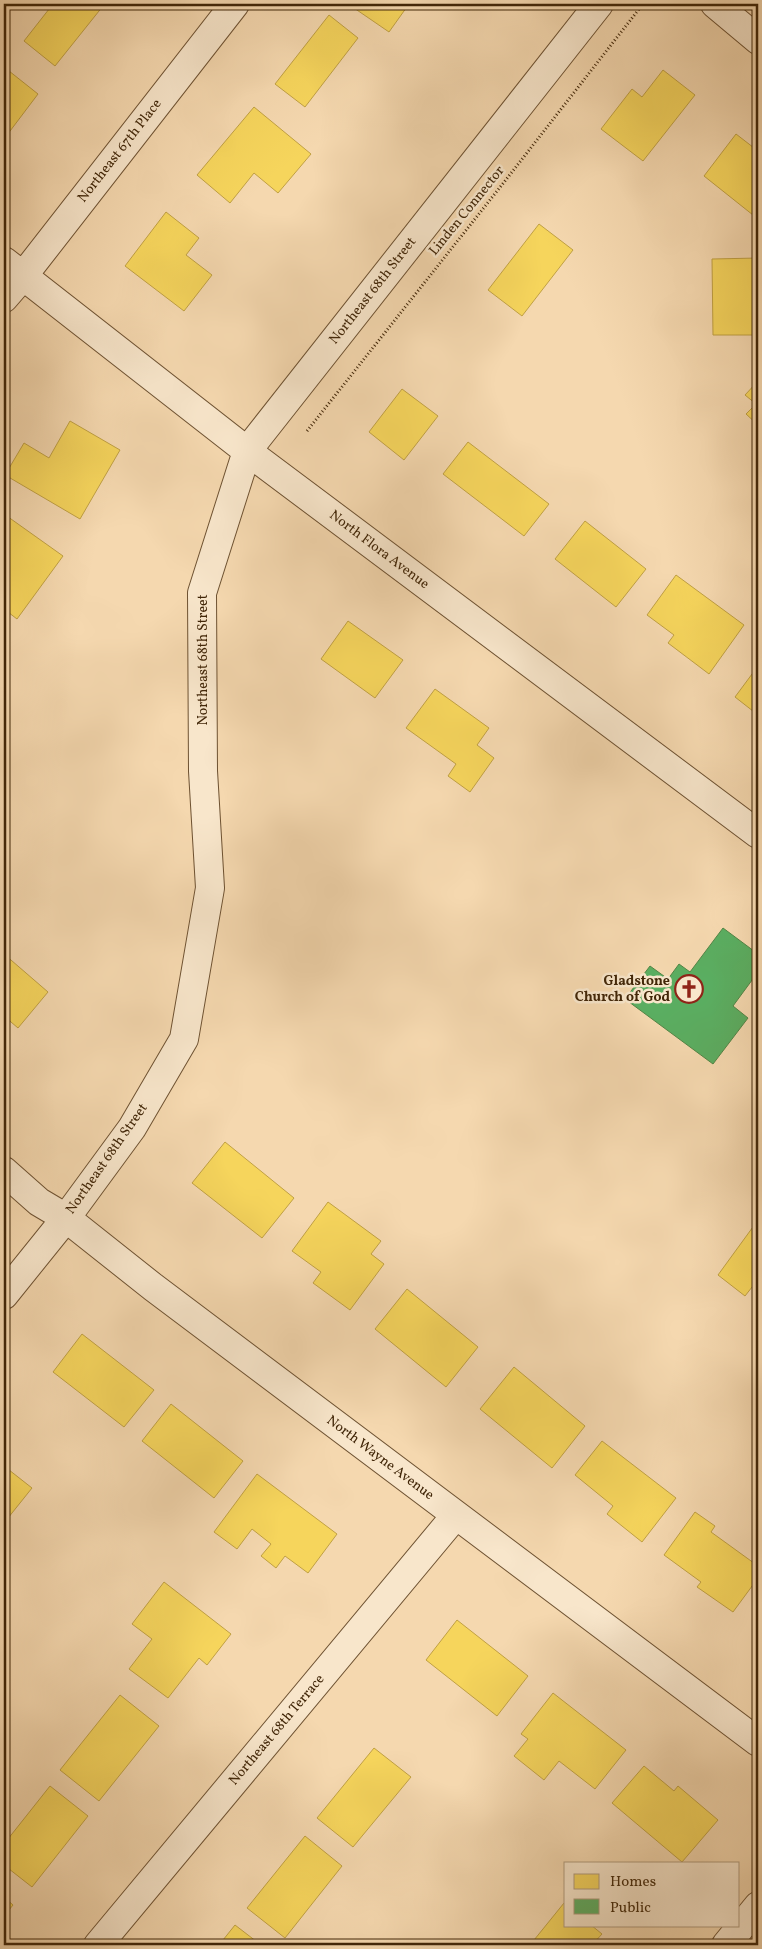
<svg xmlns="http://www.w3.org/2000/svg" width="762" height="1949" viewBox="0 0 762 1949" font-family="Vollkorn,serif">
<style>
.homes{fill:#f6d55c;stroke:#c0a043}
.public{fill:#5aae61;stroke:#528546}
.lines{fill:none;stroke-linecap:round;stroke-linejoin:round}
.minor-casing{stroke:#6e5232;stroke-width:30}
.path{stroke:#412608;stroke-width:3;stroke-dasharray:1 2.5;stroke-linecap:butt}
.minor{stroke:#f8e6cb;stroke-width:28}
.labels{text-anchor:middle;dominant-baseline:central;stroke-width:5;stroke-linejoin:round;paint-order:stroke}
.street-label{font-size:14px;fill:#412608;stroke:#f8e6cb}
.poi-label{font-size:14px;font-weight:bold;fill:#412608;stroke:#f8e6cb;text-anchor:end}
</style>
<rect width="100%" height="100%" fill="#f5d8af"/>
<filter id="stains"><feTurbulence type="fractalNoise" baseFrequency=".004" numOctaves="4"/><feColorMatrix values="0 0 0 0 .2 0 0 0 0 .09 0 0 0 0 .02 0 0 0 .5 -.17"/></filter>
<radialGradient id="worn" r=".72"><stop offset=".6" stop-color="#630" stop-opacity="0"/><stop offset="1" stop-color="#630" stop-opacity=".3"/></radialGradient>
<path class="homes" d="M53,4H101L103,6L55,66L24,41Z
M357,4H409L389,32L354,8Z
M329,15L358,38L305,107L275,84Z
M4,67L38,94L4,139Z
M663,70L695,95L643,161L601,129L632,89L642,97Z
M254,107L311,154L278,193L254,173L230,203L197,175Z
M736,134L758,151V219L704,176Z
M166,212L199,238L186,255L212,275L184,311L125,266Z
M539,224L573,250L522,316L488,290Z
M758,258V335H713L712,259Z
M758,381V425L746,414L756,404L745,395Z
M402,389L438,416L404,460L369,432Z
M70,421L120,450L80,519L5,475L24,443L49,458Z
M468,442L549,504L524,536L443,474Z
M4,514L63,556L17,619L4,609Z
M585,521L646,569L616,607L555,559Z
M676,575L744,625L709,674L668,643L674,635L647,615Z
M348,621L403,660L375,698L321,659Z
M758,666V715L735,697Z
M435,689L489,728L477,745L494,758L470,792L448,776L456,764L406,728Z
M4,954L48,992L18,1028L4,1016Z
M225,1142L294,1198L262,1238L192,1183Z
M328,1202L381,1241L371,1254L384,1264L350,1310L313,1283L321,1272L292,1251Z
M758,1220V1284L756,1282L745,1296L718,1275Z
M407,1289L478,1347L446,1387L375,1329Z
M82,1334L154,1390L124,1427L53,1372Z
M514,1367L585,1426L552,1468L480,1409Z
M171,1404L243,1461L214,1498L142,1441Z
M602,1441L676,1498L642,1542L607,1514L613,1506L575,1475Z
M4,1466L32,1488L4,1523Z
M257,1474L337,1534L308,1573L285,1556L276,1568L261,1556L271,1544L252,1529L237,1549L214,1532Z
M695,1512L715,1526L711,1532L758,1566V1578L733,1612L697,1587L701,1582L664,1555Z
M164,1582L231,1634L207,1665L199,1658L168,1698L129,1669L152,1639L132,1624Z
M457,1620L528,1676L497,1716L426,1660Z
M553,1693L626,1750L595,1789L559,1761L544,1780L514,1756L528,1739L521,1734Z
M120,1695L159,1726L99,1801L60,1770Z
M374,1748L411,1777L353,1847L317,1818Z
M644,1766L674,1791L678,1786L718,1820L682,1862L612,1803Z
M50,1786L88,1816L32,1887L4,1865V1844Z
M305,1836L342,1866L285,1938L247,1908Z
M4,1897L13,1905L4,1916Z
M564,1903L566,1905V1925H591L602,1934L592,1945H530Z
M235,1925L261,1945H219Z"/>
<path class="public" d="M723,928L758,954V972L733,1006L748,1018L713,1064L625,999L650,966L668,979L679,964L690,972Z"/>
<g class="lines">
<defs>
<path id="minor" d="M715,4L758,40
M4,261L247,451L758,834
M4,298L23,276L235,4
M4,1171L39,1202L66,1218L153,1287L758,1742
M4,1295L66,1218L132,1128L184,1039L210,888L203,771L202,593L247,451L599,4
M98,1945L456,1515
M726,1945L758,1906"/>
</defs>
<use href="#minor" class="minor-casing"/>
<path class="path" d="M307,431L505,181L643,4"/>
<use href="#minor" class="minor"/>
</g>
<defs>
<symbol id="church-ring" viewBox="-11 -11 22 22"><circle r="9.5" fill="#f8e6cb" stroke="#8f2418" stroke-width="1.5"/><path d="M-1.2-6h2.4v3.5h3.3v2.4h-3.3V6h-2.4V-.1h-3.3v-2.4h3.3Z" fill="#8f2418"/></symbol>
</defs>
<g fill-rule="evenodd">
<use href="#church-ring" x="673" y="973" width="32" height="32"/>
</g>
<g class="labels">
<g class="street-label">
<text transform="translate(120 151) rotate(-52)">Northeast 67th Place</text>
<text transform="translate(467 211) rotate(-51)">Linden Connector</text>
<text transform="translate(373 291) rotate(-52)">Northeast 68th Street</text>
<text transform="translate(379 550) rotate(37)">North Flora Avenue</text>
<text transform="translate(203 660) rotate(-90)">Northeast 68th Street</text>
<text transform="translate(107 1159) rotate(-55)">Northeast 68th Street</text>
<text transform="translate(380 1458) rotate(37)">North Wayne Avenue</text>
<text transform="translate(277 1730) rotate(-50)">Northeast 68th Terrace</text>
</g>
<g class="poi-label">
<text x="670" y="981">Gladstone<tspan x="670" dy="16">Church of God</tspan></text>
</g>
</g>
<rect width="762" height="1949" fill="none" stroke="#f5d8af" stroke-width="20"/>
<rect x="5" y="5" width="752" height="1939" fill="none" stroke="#412608" stroke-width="2.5"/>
<rect x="10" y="10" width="742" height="1929" fill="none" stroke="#412608"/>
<rect x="564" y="1862" width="175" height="65" fill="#f8e6cb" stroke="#af997d"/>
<rect x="574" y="1874" width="25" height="15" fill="#f6d55c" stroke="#af997d"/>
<text x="610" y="1886" font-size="15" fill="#412608">Homes</text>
<rect x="574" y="1899" width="25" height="15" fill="#5aae61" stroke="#af997d"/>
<text x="610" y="1912" font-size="15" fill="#412608">Public</text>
<rect width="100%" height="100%" filter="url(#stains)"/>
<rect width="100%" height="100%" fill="url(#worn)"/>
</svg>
